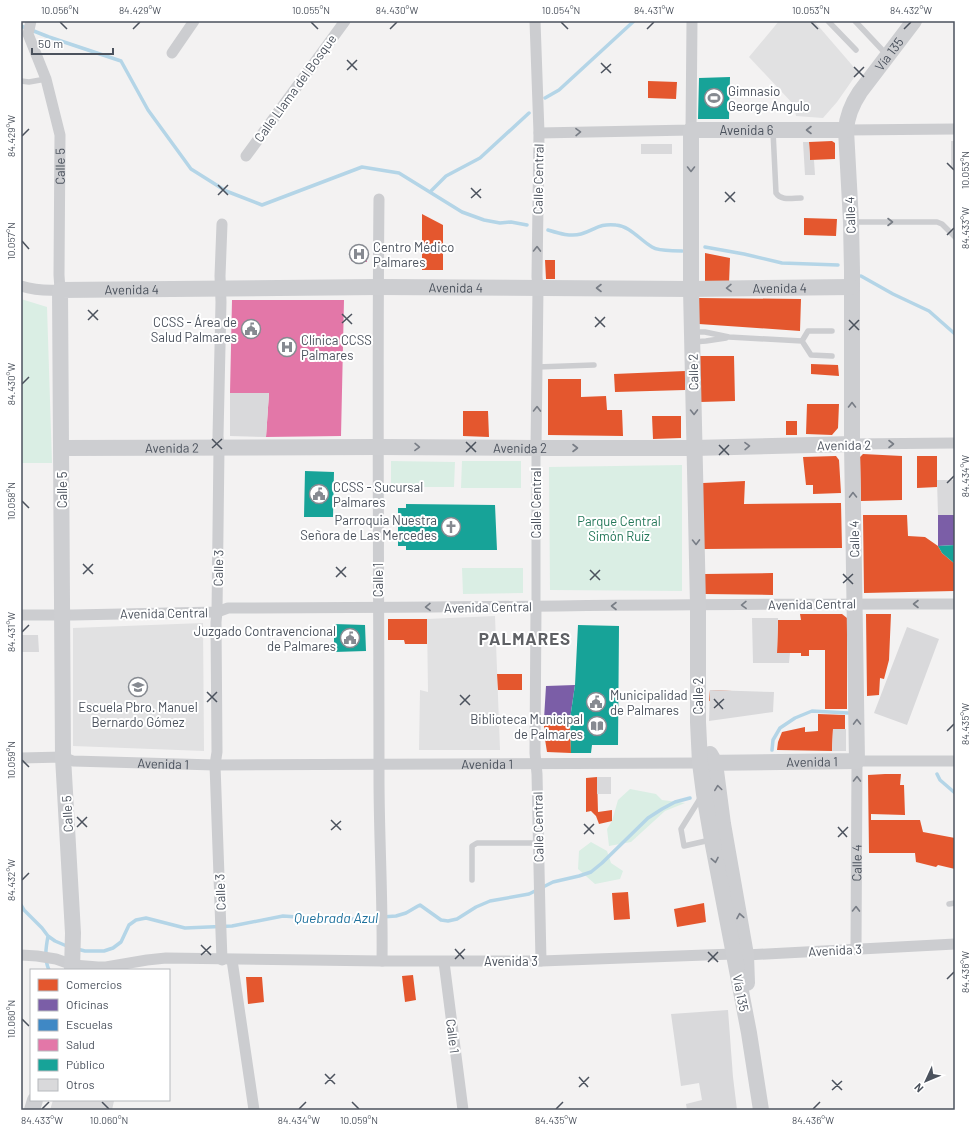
<svg xmlns="http://www.w3.org/2000/svg" width="976" height="1131" viewBox="0 0 976 1131" font-family="Barlow,sans-serif">
<style>
.education{fill:#e1e1e2}
.green{fill:#daeee4}
.shops{fill:#e4572e}
.offices{fill:#7b5ea7}
.schools{fill:#3f88c5}
.health{fill:#e377a8}
.public{fill:#17a398}
.lines{fill:none;stroke-linecap:round;stroke-linejoin:round}
.stream{stroke:#b4d5e7;stroke-width:3.5}
.building{fill:#d9d9db}
.service{stroke:#cccdd0;stroke-width:5.5}
.pedestrian{stroke:#cccdd0;stroke-width:9}
.minor{stroke:#cccdd0;stroke-width:11}
.secondary{stroke:#cdced1;stroke-width:16}
.oneway{stroke:#787d86}
.oneway2{stroke:#787d85}
.ticks{fill:none;stroke:#4b525d;stroke-width:1.5}
.labels{text-anchor:middle;dominant-baseline:central;stroke-width:4;stroke-linejoin:round;paint-order:stroke}
.street-label{font-size:13px;fill:#4b525d;stroke:#fff}
.poi-label{font-size:13px;fill:#4b525d;stroke:#fff;text-anchor:start}
.park-label{font-size:13px;fill:#237758;stroke:#fff}
.water-label{font-size:14px;font-style:italic;fill:#1e719d;stroke:#fff}
.district-label{font-size:17px;font-weight:bold;letter-spacing:1px;fill:#5f6165;stroke:#fff}
.neatline{fill:none;stroke:#4b525d;stroke-width:1.5}
.ticks-label{font-size:10px;text-anchor:middle;fill:#4b525d}
</style>
<rect width="100%" height="100%" fill="#f3f2f2"/>
<path class="education" d="M779,21H814L858,72L837,102L823,118L796,116L794,105L749,57Z
M495,616L500,750H419L420,690L428,692L427,619Z
M203,623L204,751L73,746V628Z"/>
<path class="green" d="M21,299L47,307L52,463H21Z
M391,461L455,462L454,487H391Z
M462,461H521V488H461Z
M682,465V591L550,590L549,467Z
M462,568H523V593L463,594Z
M630,789L656,794L662,800L685,803L665,811L631,842L609,846L607,829L612,821L618,800Z
M591,842L607,851L611,863L623,871L620,879L595,884L578,869L579,851Z"/>
<path class="shops" d="M648,81L677,82L676,99L648,98Z
M832,141L835,143V159L810,160L809,142Z
M422,214L443,225V270H422Z
M804,218L837,219L836,236L804,235Z
M705,253L730,258L729,283H705Z
M545,260H555V279H546Z
M698,298L801,299L800,331L699,324Z
M699,356H734L735,401L700,402Z
M811,364L838,365L839,376L811,374Z
M685,371V390L615,392L614,374Z
M548,379H581V397L606,396L607,410H622L623,436L548,435Z
M807,404H839L838,428L832,435L806,434Z
M463,411H488L489,437L463,436Z
M652,416H681V438L653,439Z
M786,421H797V435H786Z
M863,454L902,456V500L861,501L860,457Z
M836,456L839,460L841,493L813,494V485H806L803,457Z
M917,456H937V487L917,488Z
M745,481L744,504L841,503L842,548L703,549V483Z
M863,515H907L908,536L925,537L938,546L942,553L955,564L954,591L864,593Z
M773,573V595L705,594V574Z
M800,614H842L847,618V709H825V650H809V656H801V653H777L778,620H801Z
M866,614H891L889,660L884,679L880,678L879,695L867,696Z
M388,619H427V644H405L404,640H388Z
M497,674H522V690H498Z
M710,690L732,691L731,701H709Z
M818,714L845,715V729H833L832,751L777,750L778,742L782,732L805,727V732L818,731Z
M544,719H570L571,753L547,752L544,733Z
M885,774H901L900,785H904L905,815L871,814V820H920L923,832L955,838V869L938,865L936,867L916,862L915,853H869L868,775Z
M597,777L598,812L612,810V821L599,824L596,816L591,811L586,812V778Z
M628,892L630,919L614,920L612,893Z
M704,903L706,922L677,927L674,909Z
M413,975L416,1000L405,1002L402,976Z
M246,977H262L264,1002L248,1004Z"/>
<path class="offices" d="M938,515H955V545L938,546Z
M575,685L570,719H544L546,686Z"/>
<path class="schools" d="M609,707L608,744L586,745V708Z"/>
<path class="health" d="M352,247L367,248V262L351,261Z
M232,300H344L341,436L266,437L269,393H230Z"/>
<path class="public" d="M730,77L729,119H698L699,78Z
M305,471L334,472L333,517H304Z
M406,504L495,505L497,550H406V546H398V508H406Z
M955,545V564L942,553L938,546Z
M334,624L365,625L366,651L334,652Z
M578,625L619,626L618,745H592L591,753H571L570,719L575,685Z"/>
<g class="lines">
<path class="stream" d="M21,26L49,37L121,61L148,110L191,169L226,191L262,205L362,167L399,173L462,212L484,220L500,223L511,222L527,225
M545,98L559,90L634,21
M430,192L446,176L480,158L529,113
M548,230C558,233 570,237 581,234C595,230 599,223 616,225C630,226 640,240 652,247C660,252 672,250 682,251
M705,247L744,254L782,263L838,265
M861,276L893,294L929,311L955,334
M772,750L773,740L780,728L795,718L812,711L848,713
M937,774L940,780L955,793
M21,905L24,910L42,928L48,936L55,941L69,947
M48,936C46,947 44,959 49,970
M77,949L85,951H104L113,948L121,942L129,925L136,920L146,918L185,928L232,926L283,916L340,920L396,916L406,913L418,906L420,905L441,920L448,921L457,919L476,907L490,901L529,894L553,882L579,876L591,872L602,863L648,818L662,809L675,802L690,798"/>
</g>
<path class="building" d="M951,141H955V169L951,168Z
M803,142H809L810,160H814L815,175H805Z
M641,144H672V154H641Z
M230,393H269L266,437L230,436Z
M937,480H955V515H938Z
M752,618H778L777,653H790L789,663H753Z
M907,627L939,639L907,725L874,713Z
M21,635H38L39,652H21Z
M710,690L774,692L773,712L709,721Z
M833,729H846V751H832Z
M597,777H611V794H597Z
M728,1010L733,1077L737,1110H687L686,1104L702,1100L699,1083L681,1086L671,1014Z
M53,1100H88L114,1101L112,1110H50Z"/>
<g class="lines">
<path class="service" d="M828,21L856,50
M855,21L887,55
M21,81L29,82L46,79
M773,131L776,193C781,201 792,198 801,198
M853,222H937L942,224L955,237
M693,332H705L729,337L802,341
M802,341L811,355L832,356
M802,341L808,331H832
M693,342L706,341L726,338
M537,367L594,365
M701,797L681,829L684,846L710,840
M472,880V846L477,843H538
M949,904L955,903"/>
<path class="pedestrian" d="M536,606V448"/>
<g class="minor">
<path d="M535,21L539,133L537,277L538,288L536,448"/>
<path d="M172,53L194,21"/>
<path d="M846,130L955,129"/>
<path d="M539,133L691,130L692,21"/>
<path d="M246,156L345,21"/>
<path d="M379,199C377,392 379,585 379,778C379,839 383,900 382,961"/>
<path id="s1" d="M21,286C34,290 46,291 60,290L59,275L60,135L46,79L28,34L31,21"/>
<path d="M852,444L955,443"/>
<path d="M536,606L535,753L537,774L541,961"/>
<path d="M21,615H73L217,612L228,608C470,608 713,603 955,604"/>
<path id="s2" d="M21,758L63,757L73,761L215,765L700,763"/>
<path id="s3" d="M856,948L857,761H955"/>
<path d="M21,955L37,956L56,959L73,965L98,967H106L147,960L166,958L382,961H541L733,954L746,955L955,944"/>
<path d="M222,960L215,765L217,752L216,622L217,612L219,448L218,436L221,302L220,276L222,224"/>
<path d="M232,960L254,1110"/>
<path d="M444,962L463,1110"/>
</g>
<g class="secondary">
<path id="s4" d="M62,448L378,447L536,448H694L852,444"/>
<path d="M710,754L715,763L723,824L746,955L747,983"/>
<path id="s5" d="M700,763L857,761L852,444V271L851,222L846,130C847,115 852,104 860,92L914,21"/>
<path id="s6" d="M72,970L73,933L63,757L60,290L378,287L691,289L852,287"/>
<path d="M32,1110L35,1100"/>
<path id="s7" d="M761,1110L749,1033L712,840L704,794L700,763L698,722V605L691,289V130H846"/>
</g>
</g>
<defs><path id="oneway-chevron" d="M-2-3.5L2.5 0L-2 3.5" fill="none" stroke-width="1.6" stroke-linecap="round" stroke-linejoin="round"/></defs>
<g class="oneway">
<use href="#oneway-chevron" transform="translate(809 130) rotate(180)"/>
<use href="#oneway-chevron" transform="translate(691 169) rotate(90)"/>
<use href="#oneway-chevron" transform="translate(599 288) rotate(-180)"/>
<use href="#oneway-chevron" transform="translate(729 288) rotate(179)"/>
<use href="#oneway-chevron" transform="translate(852 405) rotate(-90)"/>
<use href="#oneway-chevron" transform="translate(694 412) rotate(89)"/>
<use href="#oneway-chevron" transform="translate(747 446) rotate(-1)"/>
<use href="#oneway-chevron" transform="translate(417 447) rotate(1)"/>
<use href="#oneway-chevron" transform="translate(575 448)"/>
<use href="#oneway-chevron" transform="translate(853 495) rotate(-91)"/>
<use href="#oneway-chevron" transform="translate(696 542) rotate(89)"/>
<use href="#oneway-chevron" transform="translate(857 722) rotate(-91)"/>
<use href="#oneway-chevron" transform="translate(718 788) rotate(-98)"/>
<use href="#oneway-chevron" transform="translate(715 860) rotate(79)"/>
<use href="#oneway-chevron" transform="translate(740 916) rotate(-100)"/>
</g>
<g class="oneway2">
<use href="#oneway-chevron" transform="translate(578 132) rotate(-1)"/>
<use href="#oneway-chevron" transform="translate(890 222)"/>
<use href="#oneway-chevron" transform="translate(537 249) rotate(-89)"/>
<use href="#oneway-chevron" transform="translate(537 409) rotate(-89)"/>
<use href="#oneway-chevron" transform="translate(891 444)"/>
<use href="#oneway-chevron" transform="translate(916 604) rotate(-180)"/>
<use href="#oneway-chevron" transform="translate(744 605) rotate(179)"/>
<use href="#oneway-chevron" transform="translate(614 606) rotate(180)"/>
<use href="#oneway-chevron" transform="translate(428 607) rotate(179)"/>
<use href="#oneway-chevron" transform="translate(857 779) rotate(-89)"/>
<use href="#oneway-chevron" transform="translate(856 909) rotate(-89)"/>
</g>
<path class="ticks" d="M60,22L67,29M311,22L318,29M561,22L568,29M811,22L818,29M133,29L140,22M390,29L397,22M647,29L654,22M904,29L911,22M347,60L357,70M601,63L611,73M854,67L864,77M347,70L357,60M601,73L611,64M854,77L864,67M22,136L29,129M947,163L954,170M218,185L228,195M471,188L481,198M725,192L735,202M218,195L228,185M471,198L481,189M725,202L735,192M947,235L954,228M22,241L29,249M88,310L98,320M342,314L352,324M595,317L605,327M88,320L98,310M849,320L859,330M342,323L352,314M595,327L605,317M849,330L859,320M22,384L29,377M212,439L222,449M466,442L476,452M719,445L729,455M212,448L222,439M466,452L476,442M719,455L729,445M947,483L954,476M22,501L29,508M83,564L93,574M336,567L346,577M590,570L600,580M83,574L93,564M843,574L853,584M336,577L346,567M590,580L600,570M843,583L853,574M22,632L29,625M207,692L217,702M460,695L470,705M714,699L723,709M207,702L217,692M460,705L470,695M714,708L724,699M947,731L954,724M22,760L29,767M77,817L87,827M331,820L341,830M584,824L594,834M77,827L87,817M838,827L847,837M331,830L341,821M584,834L594,824M838,837L848,827M22,880L29,873M201,945L211,955M455,949L464,959M708,952L718,962M201,955L211,946M455,959L465,949M708,962L718,952M947,979L954,972M22,1019L29,1026M325,1074L335,1084M579,1077L588,1087M832,1080L842,1090M325,1084L335,1074M579,1087L589,1077M832,1090L842,1081M102,1102L109,1109M352,1102L359,1109M42,1109L49,1102M299,1109L306,1102M556,1109L563,1102M813,1109L820,1102"/>
<defs>
<symbol id="stadium-ring" viewBox="-11 -11 22 22"><circle r="9.5" fill="#fff" stroke="#868a91" stroke-width="1.5"/><path d="M0-5a6.5 5 0 1 0 0 10a6.5 5 0 1 0 0-10ZM-3.5-1.8h7v3.6h-7Z" fill="#868a91"/></symbol>
<symbol id="hospital-ring" viewBox="-11 -11 22 22"><circle r="9.5" fill="#fff" stroke="#868a91" stroke-width="1.5"/><path d="M-5-5h3v3.5h4V-5h3V5h-3V1.5h-4V5h-3Z" fill="#868a91"/></symbol>
<symbol id="civic-ring" viewBox="-11 -11 22 22"><circle r="9.5" fill="#fff" stroke="#868a91" stroke-width="1.5"/><path d="M-.6-6.5H3V-4.5H.6V-3L4-1V1h2V6H-6V1h2V-1L-.6-3ZM-1.2 2.5V6h2.4V2.5Z" fill="#868a91"/></symbol>
<symbol id="church-ring" viewBox="-11 -11 22 22"><circle r="9.5" fill="#fff" stroke="#868a91" stroke-width="1.5"/><path d="M-1.2-6h2.4v3.5h3.3v2.4h-3.3V6h-2.4V-.1h-3.3v-2.4h3.3Z" fill="#868a91"/></symbol>
<symbol id="school-ring" viewBox="-11 -11 22 22"><circle r="9.5" fill="#fff" stroke="#868a91" stroke-width="1.5"/><path d="M0-5L7-2L0 1L-7-2ZM-4 1L0 2.5L4 1V4Q0 6-4 4Z" fill="#868a91"/></symbol>
<symbol id="library-ring" viewBox="-11 -11 22 22"><circle r="9.5" fill="#fff" stroke="#868a91" stroke-width="1.5"/><path d="M-6-4Q-3-5.5-.7-3.5V5Q-3 3-6 4ZM6-4Q3-5.5 .7-3.5V5Q3 3 6 4Z" fill="#868a91"/></symbol>
</defs>
<g fill-rule="evenodd">
<use href="#stadium-ring" x="703" y="87" width="22" height="22"/>
<use href="#hospital-ring" x="348" y="243" width="22" height="22"/>
<use href="#civic-ring" x="240" y="318" width="22" height="22"/>
<use href="#hospital-ring" x="276" y="336" width="22" height="22"/>
<use href="#civic-ring" x="308" y="483" width="22" height="22"/>
<use href="#church-ring" x="440" y="516" width="22" height="22"/>
<use href="#civic-ring" x="339" y="627" width="22" height="22"/>
<use href="#school-ring" x="127" y="676" width="22" height="22"/>
<use href="#civic-ring" x="585" y="691" width="22" height="22"/>
<use href="#library-ring" x="586" y="715" width="22" height="22"/>
</g>
<g class="labels">
<g class="street-label">
<text stroke="none"><textPath href="#s5" startOffset="877">Vía 135</textPath></text>
<text transform="translate(295 88) rotate(-54)">Calle Llama del Bosque</text>
<text stroke="none"><textPath href="#s7" startOffset="1041">Avenida 6</textPath></text>
<text stroke="none"><textPath href="#s1" startOffset="163">Calle 5</textPath></text>
<text transform="translate(538 179) rotate(-89)">Calle Central</text>
<text transform="translate(850 215) rotate(-92)">Calle 4</text>
<text stroke="none"><textPath href="#s6" startOffset="1076">Avenida 4</textPath></text>
<text stroke="none"><textPath href="#s6" startOffset="1400">Avenida 4</textPath></text>
<text stroke="none"><textPath href="#s6" startOffset="752">Avenida 4</textPath></text>
<text transform="translate(693 372) rotate(-91)">Calle 2</text>
<text transform="translate(844 445) rotate(-1)">Avenida 2</text>
<text stroke="none"><textPath href="#s4" startOffset="110">Avenida 2</textPath></text>
<text stroke="none"><textPath href="#s4" startOffset="458">Avenida 2</textPath></text>
<text transform="translate(62 490) rotate(-90)">Calle 5</text>
<text transform="translate(536 503) rotate(-90)">Calle Central</text>
<text transform="translate(854 539) rotate(-91)">Calle 4</text>
<text transform="translate(218 568) rotate(-89)">Calle 3</text>
<text transform="translate(378 580) rotate(-90)">Calle 1</text>
<text transform="translate(812 604) rotate(-1)">Avenida Central</text>
<text transform="translate(488 607) rotate(-1)">Avenida Central</text>
<text transform="translate(164 613) rotate(-1)">Avenida Central</text>
<text transform="translate(698 696) rotate(-90)">Calle 2</text>
<text stroke="none"><textPath href="#s5" startOffset="112">Avenida 1</textPath></text>
<text stroke="none"><textPath href="#s2" startOffset="143">Avenida 1</textPath></text>
<text stroke="none"><textPath href="#s2" startOffset="467">Avenida 1</textPath></text>
<text transform="translate(67 814) rotate(-93)">Calle 5</text>
<text transform="translate(538 827) rotate(-91)">Calle Central</text>
<text stroke="none"><textPath href="#s3" startOffset="85">Calle 4</textPath></text>
<text transform="translate(220 892) rotate(-92)">Calle 3</text>
<text transform="translate(835 950) rotate(-3)">Avenida 3</text>
<text x="511" y="961">Avenida 3</text>
<text transform="translate(741 993) rotate(79)">Vía 135</text>
<text transform="translate(453 1036) rotate(83)">Calle 1</text>
</g>
<g class="poi-label">
<text x="728" y="91">Gimnasio<tspan x="728" dy="15">George Angulo</tspan></text>
<text x="373" y="247">Centro Médico<tspan x="373" dy="15">Palmares</tspan></text>
<text x="237" y="322" text-anchor="end">CCSS - Área de<tspan x="237" dy="15">Salud Palmares</tspan></text>
<text x="301" y="340">Clínica CCSS<tspan x="301" dy="15">Palmares</tspan></text>
<text x="333" y="487">CCSS - Sucursal<tspan x="333" dy="15">Palmares</tspan></text>
<text x="437" y="520" text-anchor="end">Parroquia Nuestra<tspan x="437" dy="15">Señora de Las Mercedes</tspan></text>
<text x="336" y="631" text-anchor="end">Juzgado Contravencional<tspan x="336" dy="15">de Palmares</tspan></text>
<text x="610" y="695">Municipalidad<tspan x="610" dy="15">de Palmares</tspan></text>
<text x="138" y="707" text-anchor="middle">Escuela Pbro. Manuel<tspan x="138" dy="15">Bernardo Gómez</tspan></text>
<text x="583" y="719" text-anchor="end">Biblioteca Municipal<tspan x="583" dy="15">de Palmares</tspan></text>
</g>
<g class="park-label">
<text x="619" y="521">Parque Central<tspan x="619" dy="15">Simón Ruíz</tspan></text>
</g>
<g class="water-label">
<text x="336" y="917">Quebrada Azul</text>
</g>
<g class="district-label">
<text x="525" y="638">PALMARES</text>
</g>
</g>
<rect width="976" height="1131" fill="none" stroke="#ffffff" stroke-width="44"/>
<rect x="30" y="969" width="140" height="132" fill="#ffffff" stroke="#b7babe"/>
<rect x="38" y="979" width="20" height="12" fill="#e4572e" stroke="#b7babe"/>
<text x="66" y="989" font-size="12" fill="#4b525d">Comercios</text>
<rect x="38" y="999" width="20" height="12" fill="#7b5ea7" stroke="#b7babe"/>
<text x="66" y="1009" font-size="12" fill="#4b525d">Oficinas</text>
<rect x="38" y="1019" width="20" height="12" fill="#3f88c5" stroke="#b7babe"/>
<text x="66" y="1029" font-size="12" fill="#4b525d">Escuelas</text>
<rect x="38" y="1039" width="20" height="12" fill="#e377a8" stroke="#b7babe"/>
<text x="66" y="1049" font-size="12" fill="#4b525d">Salud</text>
<rect x="38" y="1059" width="20" height="12" fill="#17a398" stroke="#b7babe"/>
<text x="66" y="1069" font-size="12" fill="#4b525d">Público</text>
<rect x="38" y="1079" width="20" height="12" fill="#d9d9db" stroke="#b7babe"/>
<text x="66" y="1089" font-size="12" fill="#4b525d">Otros</text>
<g transform="translate(926 1081) rotate(226)" stroke="#ffffff" stroke-width="3" paint-order="stroke">
<path d="M0-3L7 15L0 10L-7 15Z" fill="#4b525d"/>
<text y="-6" font-size="11" font-weight="bold" text-anchor="middle" fill="#4b525d">N</text>
</g>
<path d="M32 48v6h81v-6" fill="none" stroke="#4b525d" stroke-width="2"/>
<text x="38" y="48" font-size="12" fill="#4b525d" stroke="#ffffff" stroke-width="3" paint-order="stroke">50 m</text>
<rect x="22" y="22" width="932" height="1087" class="neatline"/>
<g class="ticks-label">
<text x="60" y="14">10.056°N</text>
<text x="140" y="14">84.429°W</text>
<text x="311" y="14">10.055°N</text>
<text x="397" y="14">84.430°W</text>
<text x="561" y="14">10.054°N</text>
<text x="654" y="14">84.431°W</text>
<text x="811" y="14">10.053°N</text>
<text x="911" y="14">84.432°W</text>
<text transform="translate(11 136) rotate(-90)" y="4">84.429°W</text>
<text transform="translate(965 170) rotate(-90)" y="4">10.053°N</text>
<text transform="translate(965 228) rotate(-90)" y="4">84.433°W</text>
<text transform="translate(11 241) rotate(-90)" y="4">10.057°N</text>
<text transform="translate(11 384) rotate(-90)" y="4">84.430°W</text>
<text transform="translate(965 476) rotate(-90)" y="4">84.434°W</text>
<text transform="translate(11 501) rotate(-90)" y="4">10.058°N</text>
<text transform="translate(11 632) rotate(-90)" y="4">84.431°W</text>
<text transform="translate(965 724) rotate(-90)" y="4">84.435°W</text>
<text transform="translate(11 760) rotate(-90)" y="4">10.059°N</text>
<text transform="translate(11 880) rotate(-90)" y="4">84.432°W</text>
<text transform="translate(965 972) rotate(-90)" y="4">84.436°W</text>
<text transform="translate(11 1019) rotate(-90)" y="4">10.060°N</text>
<text x="42" y="1124">84.433°W</text>
<text x="109" y="1124">10.060°N</text>
<text x="299" y="1124">84.434°W</text>
<text x="359" y="1124">10.059°N</text>
<text x="556" y="1124">84.435°W</text>
<text x="813" y="1124">84.436°W</text>
</g>
</svg>
